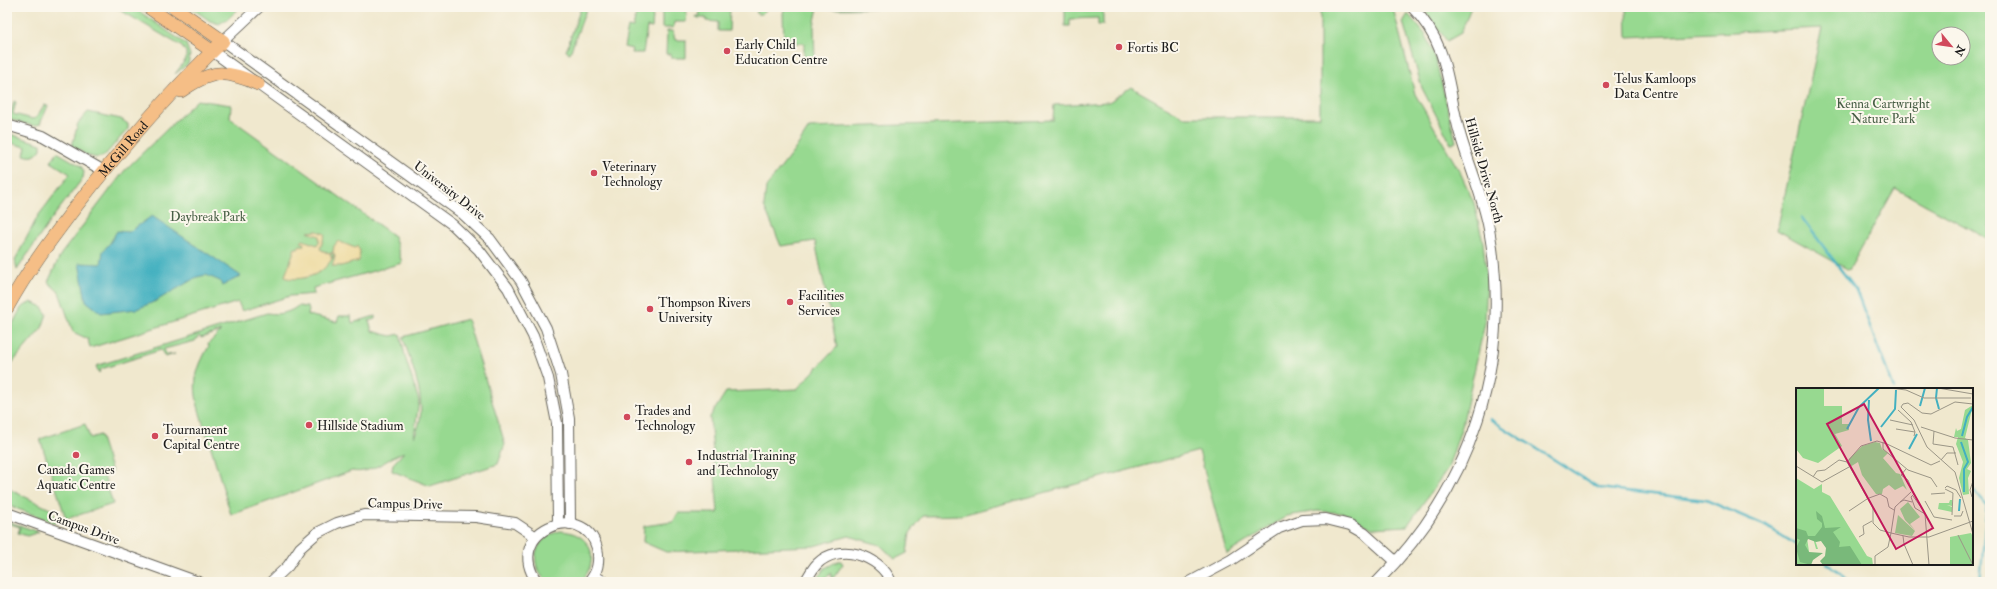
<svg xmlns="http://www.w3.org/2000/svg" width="1997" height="589" viewBox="0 0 1997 589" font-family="'IM FELL Double Pica',serif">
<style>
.green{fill:#97d990;stroke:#5a7a56;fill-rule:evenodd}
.sand{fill:#eeda9e;stroke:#857b5d}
.water{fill:#42b0c0;stroke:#2f666e}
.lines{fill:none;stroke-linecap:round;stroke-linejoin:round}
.stream{stroke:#42b0c0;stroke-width:2.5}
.minor-casing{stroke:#66635a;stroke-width:12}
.major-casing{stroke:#66635a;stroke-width:14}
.minor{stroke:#fff;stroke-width:10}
.major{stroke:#f5be86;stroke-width:13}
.poi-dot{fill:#d1495b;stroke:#fbf7ec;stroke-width:1.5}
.labels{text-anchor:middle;stroke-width:4;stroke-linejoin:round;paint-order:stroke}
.poi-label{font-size:13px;fill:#1c1c1c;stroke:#fbf7ec;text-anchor:start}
.park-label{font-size:13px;fill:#475e45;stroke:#fbf7ec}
.street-label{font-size:13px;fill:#1c1c1c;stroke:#fbf7ec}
.inset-river{fill:none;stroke:#42b0c0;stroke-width:2}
.inset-road{fill:none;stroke:#9b9687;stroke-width:1}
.view{fill:#c2185b;fill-opacity:0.15;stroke:#c2185b;stroke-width:2}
.inset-edge{fill:none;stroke:#1c1c1c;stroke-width:2}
</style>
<rect width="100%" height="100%" fill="#fbf7ec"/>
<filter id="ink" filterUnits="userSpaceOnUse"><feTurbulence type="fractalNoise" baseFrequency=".025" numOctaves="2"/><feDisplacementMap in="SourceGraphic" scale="8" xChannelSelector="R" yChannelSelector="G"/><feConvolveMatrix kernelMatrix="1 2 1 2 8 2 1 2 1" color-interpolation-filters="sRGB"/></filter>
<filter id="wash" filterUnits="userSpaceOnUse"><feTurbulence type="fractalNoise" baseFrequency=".012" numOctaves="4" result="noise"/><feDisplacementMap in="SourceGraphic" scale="16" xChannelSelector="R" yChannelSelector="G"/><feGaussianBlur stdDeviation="0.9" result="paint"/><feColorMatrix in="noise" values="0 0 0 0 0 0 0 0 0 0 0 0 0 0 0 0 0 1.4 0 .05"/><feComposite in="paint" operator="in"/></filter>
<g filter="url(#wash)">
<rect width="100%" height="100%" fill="#f0e8ce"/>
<!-- green -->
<g class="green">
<path d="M115,7h18l53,37 4,11 -2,9 -13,10 11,-15v-7l-5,-6z"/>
<path d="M190,7h50l-11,11 -10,6 -9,-3z"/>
<path d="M581,7h6l-17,46 -4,-2z"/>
<path d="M614,7h35l4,10 -1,11 -5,-1 -4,26h-12l1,-4 -8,-2 4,-20 5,1 3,-14 -4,-4z"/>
<path d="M664,7h105l-7,7h-5l-1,-7 -26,1 -1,23h-11v-9l-12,-1v-3h-9l-1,-2h4l-1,-7h-12l-1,13h-12l-1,6h-11v-18z"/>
<path d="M785,7h33l-4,19 1,38 -11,-1v-20h-20l-1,-30z"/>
<path d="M830,7h91v1l-91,1z"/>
<path d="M1065,7h38v18h-5v-7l-28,1v7h-5z"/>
<path d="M1320,7l73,1 22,86 45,78 14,31 9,39 4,36 -2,45 -23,103 -14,42 -41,58 -35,2 -29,-15 -26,-2 -30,5 -60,38 -28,-103 -237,64 -39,1 -13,17 -3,20 -12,6 -15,-14 -31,-9 -35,10 -148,6 -23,-10 1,-16 29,-4 5,-9h40l-8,-96 16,-25 71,-3 40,-42 -22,-106 -34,5 -17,-40 2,-19 28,-36 15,-23 244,-8 1,-15 55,-3 22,-15 53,30h136z"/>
<path d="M1422,7h49l-10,26 -14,8z"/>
<path d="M1626,7h364v233l-95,-52 -46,82 -72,-40 45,-202 -195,9zM1939,34h24v24h-24z"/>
<path d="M1408,14l17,20 10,23 21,85 -5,2 -29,-56 -19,-66z"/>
<path d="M8,25l4,1 -5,33v-31z"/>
<path d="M667,31h6l2,9h11v18h-15v-4h-5z"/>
<path d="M197,100l34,5 -1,13 164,118 8,27 -89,25 1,6 -24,2 -48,15 -4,-9 -148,46 -2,-9 -15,-7 -14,-40 -11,-10 13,-28 64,-84z"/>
<path d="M14,101l2,1 -3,12 20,5 3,-1 8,-13 4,1 -8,18 -6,2 -22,-6 -2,-4z"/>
<path d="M88,112l33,7 7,5v5l-24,27c-12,5 -22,-4 -32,-10l6,-23z"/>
<path d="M7,133l34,11v5c-5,7 -8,9 -17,6l2,-8 -19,-5z"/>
<path d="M57,152l24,14 3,6 -1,6 -33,43 -33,49 -2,-10 23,-44 32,-42 -19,-12z"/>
<path d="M31,302l10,4 6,8 -5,14 -35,41v-34l14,-27z"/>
<path d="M298,306l9,1 2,3 -1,5 29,7 2,-6h12l1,7 23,-7v3l-6,2 3,10 19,5 9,-2 6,26 13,41 -5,36c17,-31 -2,-69 -11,-100l64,-18 38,125 -7,20 -68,22 -38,-15 1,-7 11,-12c-17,6 -32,23 -52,19l-121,44 -24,-81h-2v-4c-11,-36 -16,-50 4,-84l-1,-2 13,-13 -20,7 -2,-2 -4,5 -31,8 2,6 9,-1 -10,3 -4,-7 -60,19 -2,4 -3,-7 171,-53c12,2 22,0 31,-7z"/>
<path d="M85,424l5,14 10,-3 12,37 -8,3 9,29 -47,15 -26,-80z"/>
<path d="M7,488l45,22 6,14 -51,-19z"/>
<path d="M7,521l32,11 -12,4 -9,-3 2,-6 -13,-4z"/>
<path d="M560,531c31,1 42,29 20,51h-33c-20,-19 -13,-44 13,-51z"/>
<path d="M838,561h3l2,3 -9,13 -2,1 -1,-5 -9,9h-8l11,-14z"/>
</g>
<!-- sand -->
<path class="sand" d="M317,231l8,3 -5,15 9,5 4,-2 1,-6 4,-5 17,7 2,-2 3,5 -1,10 -18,5h-9l3,-9 -1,-4 -4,2 2,4 2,-4c-9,19 -28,26 -48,23l-1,-2 10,-28h3l2,-3 3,1 1,-3 -3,-1 2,-2 14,5 2,-3v-6l-11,-4z"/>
<!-- water -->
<path class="water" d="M152,216l89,60 -19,10 -2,-5 -14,-6 -9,2 -41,24 -19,8 -36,4 -15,-12 -7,-38 22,1 2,-13 7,-8 7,-12 12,1z"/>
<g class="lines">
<!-- stream -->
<g class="stream">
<path d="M1802,218l54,72 38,99"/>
<path d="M1490,419l109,69 107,12 60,26 31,19"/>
<path d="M1972,489l15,17 -7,76"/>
<path d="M1827,564l12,8 9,10"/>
</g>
</g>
</g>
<g filter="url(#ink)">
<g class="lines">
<defs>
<g id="minor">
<path d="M259,7l-36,34 240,173 27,25 31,42 25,47 15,46 8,44 1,106"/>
<path d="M212,51l241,174 26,25 29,38 25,48 15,42 9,45 1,100"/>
<path d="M7,125l36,11 61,35"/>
<path d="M7,513l191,69"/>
<path d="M594,576l11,6"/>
<path d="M271,582l17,-16 12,-18 17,-15 20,-10 27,-8 112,2 39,6 21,14"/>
<path d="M537,582c-35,-50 46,-84 60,-34 3,13 1,24 -8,34"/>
<path d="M805,582c4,-6 7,-13 12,-18 22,-22 63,-9 74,18"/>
<path d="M1190,582l41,-22 48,-32 23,-8 24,-1 24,6 14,8 29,26"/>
<path d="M1377,582c95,-95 136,-220 112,-353 -6,-33 -20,-63 -29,-95 -14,-49 -9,-87 -48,-127"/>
</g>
<g id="major">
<path d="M148,7l64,44"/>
<path d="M181,91c30,-21 43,-22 77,-7"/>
<path id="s1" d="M7,308c20,-37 45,-70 70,-103 45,-58 93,-113 146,-164l-49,-34"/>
</g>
</defs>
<!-- minor casing -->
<use href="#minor" class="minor-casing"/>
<!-- major casing -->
<use href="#major" class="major-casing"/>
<!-- minor -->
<use href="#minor" class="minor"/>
<!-- major -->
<use href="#major" class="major"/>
</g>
</g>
<!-- markers -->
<g class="poi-dot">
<circle cx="1119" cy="47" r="4"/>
<circle cx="727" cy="51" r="4"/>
<circle cx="1606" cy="85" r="4"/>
<circle cx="594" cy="173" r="4"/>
<circle cx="790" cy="302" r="4"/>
<circle cx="650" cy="309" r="4"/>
<circle cx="627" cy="417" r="4"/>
<circle cx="309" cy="425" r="4"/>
<circle cx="155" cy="436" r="4"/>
<circle cx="76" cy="455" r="4"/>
<circle cx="689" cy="462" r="4"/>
</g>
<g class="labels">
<!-- poi labels -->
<g class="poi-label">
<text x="735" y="49">Early Child<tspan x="735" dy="15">Education Centre</tspan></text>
<text x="1127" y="52">Fortis BC</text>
<text x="1614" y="83">Telus Kamloops<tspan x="1614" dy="15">Data Centre</tspan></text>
<text x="602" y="171">Veterinary<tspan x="602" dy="15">Technology</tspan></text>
<text x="798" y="300">Facilities<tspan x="798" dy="15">Services</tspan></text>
<text x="658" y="307">Thompson Rivers<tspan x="658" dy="15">University</tspan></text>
<text x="635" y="415">Trades and<tspan x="635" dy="15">Technology</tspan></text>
<text x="317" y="430">Hillside Stadium</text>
<text x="163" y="434">Tournament<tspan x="163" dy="15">Capital Centre</tspan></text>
<text x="697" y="460">Industrial Training<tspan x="697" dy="15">and Technology</tspan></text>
<text x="76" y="474" text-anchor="middle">Canada Games<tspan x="76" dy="15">Aquatic Centre</tspan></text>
</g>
<!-- park labels -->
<g class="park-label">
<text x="1883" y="108">Kenna Cartwright<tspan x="1883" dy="15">Nature Park</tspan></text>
<text x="208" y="221">Daybreak Park</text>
</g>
<!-- street labels -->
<g class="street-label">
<text dy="5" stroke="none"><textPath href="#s1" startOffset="197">McGill Road</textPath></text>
<text transform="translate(1485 170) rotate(74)" y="5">Hillside Drive North</text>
<text transform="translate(450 190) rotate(38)" y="5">University Drive</text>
<text transform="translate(405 503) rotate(1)" y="5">Campus Drive</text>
<text transform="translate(84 527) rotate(20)" y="5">Campus Drive</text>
</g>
</g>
<!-- overview -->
<g transform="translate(1796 388)">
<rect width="177" height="177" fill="#f0e8ce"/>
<path d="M0,0h28v18h18v18h7v6l-14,4 7,12 -24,17 -15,-5 -7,-9zM177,17l-8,33 3,2 3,23 -4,6 4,2 -3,7 1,16 -6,1 -4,-17 4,-16 -7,-18 2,-7h-4l2,-9 1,3 4,-2 4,-19zM79,54l5,1 2,6 6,4 -5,5 13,15 4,1 7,16 -4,-4 -8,4 -6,-5 -6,4 -1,5h-6l-14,-19 -4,-13 -8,5 -1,-8 13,-13zM0,90l18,11 8,-5v8l8,4 37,60 5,2 1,7h-39l-11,-27 -8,2 3,9h-2l-3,-11h-6l4,27h-15zM154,112h2v6l-5,-1 5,2v5l-14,-3 1,-6h10zM112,114l12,15 -10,7 5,6 -10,-10 -5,-11zM102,127l17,16 -3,5 -17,-3zM175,145l2,4v28h-23v-28z" fill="#97d990"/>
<path d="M20,123l6,5 3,12 16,-1 -8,5 7,10 -1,5 11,-1 12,19h-39l-3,-4 5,-5 1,-8 -5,-7 -5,1 -8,-3 -3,6 4,7 14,1 -10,7 -2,5 -11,-3 -4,-14 4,-8 -4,-2v-10l10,3 2,5h7l7,-9v-4l-5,-4z" fill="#79b97a"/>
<path class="inset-river" d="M141,0l-1,10 3,11M73,12l-1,20 3,21M124,18l5,-18M85,39l14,-18 1,-19M51,41l12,-22 20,-19M166,48l5,-19 6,-10M165,54l7,20 -4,7v23M113,61l8,-15M163,123l1,-12"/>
<path class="inset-road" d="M94,0l16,2 18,8h47M142,0l35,6M177,16l-18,-2 -24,12 -9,-1 -14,-10 -5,1 -2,3 13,13 13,27 28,25 18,62M102,22l13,12 4,10 -1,4M94,32l23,5M125,39l34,11 18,2M100,41l19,3M138,43l-1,13 20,3 5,18M87,54v7l25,21 23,8 6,9M145,72l6,-7h9M51,74l26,46v15l7,7 11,3 4,-26 16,-15M51,74l14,-16 16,-5 10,3 44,21 9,-4M0,78l26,16 27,-15M110,81l-5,6 7,5 6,14 -3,3M17,89l4,-6 8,-1 14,-10 8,2M149,100l2,-2 9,4 5,8M149,101l8,4 -1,22M135,106l14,-1M117,108l10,14M115,109l4,11 10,6 4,51M176,109l-2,-7 3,-9M73,110l11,-4 7,4 2,9 5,3M129,113l9,16 18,3M104,114l4,-2 8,2M53,123l18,-12M158,128h7l2,-5M162,147l15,30M107,148l1,8 9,21M63,149l5,-3 -1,-8 9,-5M79,177v-9l13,-9 3,-14 18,4h20l44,-16"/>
<path class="view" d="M68,16l69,124 -37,21 -69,-125z"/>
<rect width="177" height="177" class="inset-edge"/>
</g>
<!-- margin -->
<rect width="1997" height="589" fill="none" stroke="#fbf7ec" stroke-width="24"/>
<!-- north arrow -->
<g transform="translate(1951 46) rotate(119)"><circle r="19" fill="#fbf7ec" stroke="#a29f99"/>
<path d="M0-3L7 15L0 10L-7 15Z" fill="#d1495b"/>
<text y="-6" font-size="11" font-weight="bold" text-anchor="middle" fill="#1c1c1c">N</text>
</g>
</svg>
